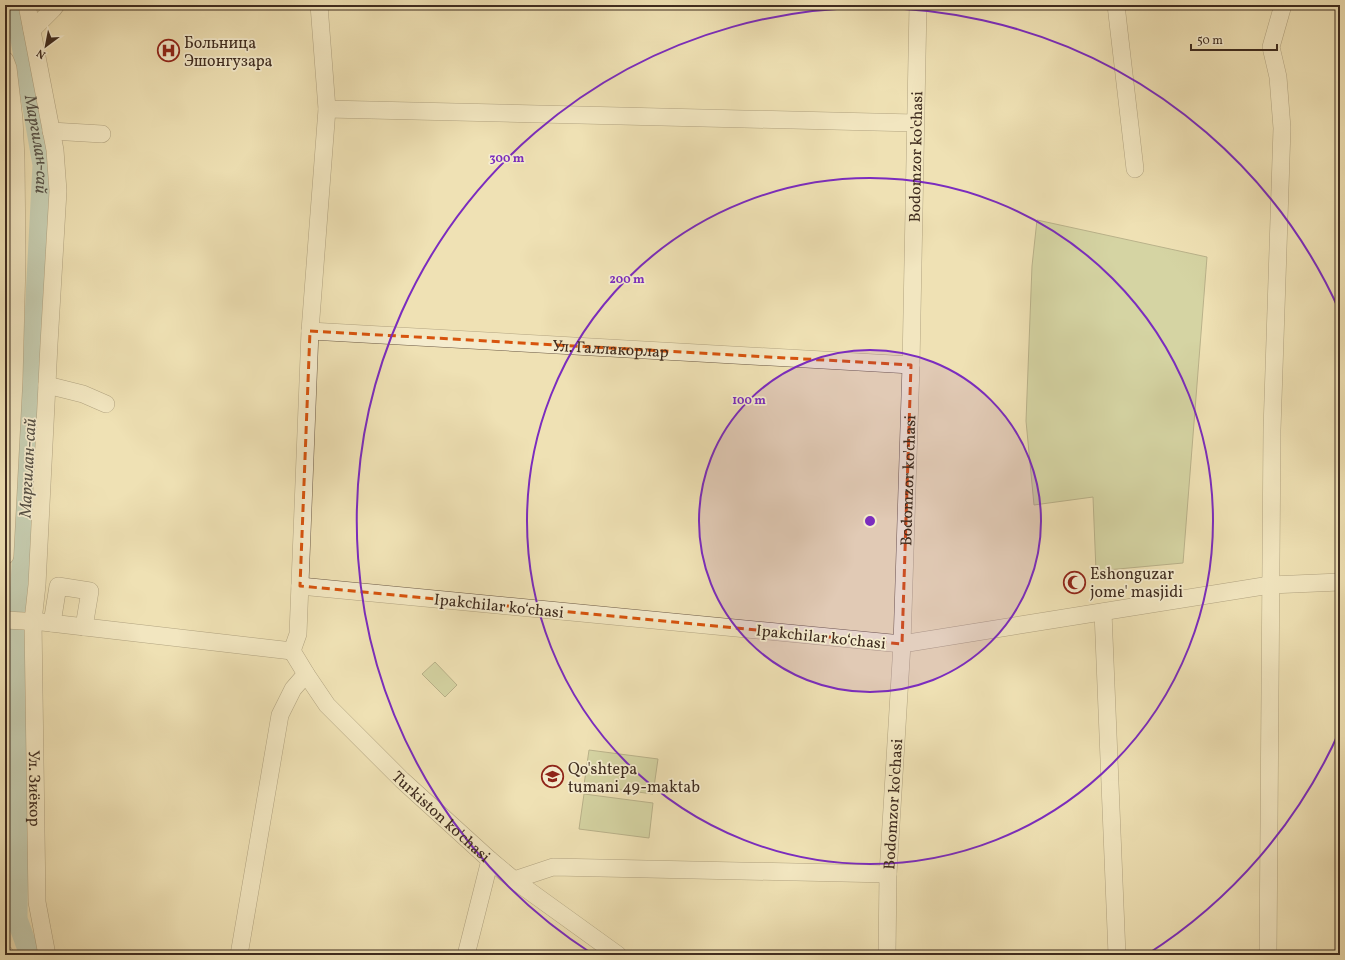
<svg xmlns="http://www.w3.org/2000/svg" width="1345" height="960" viewBox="0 0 1345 960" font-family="Vollkorn,serif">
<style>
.green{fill:#b6c38f;stroke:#7a7857}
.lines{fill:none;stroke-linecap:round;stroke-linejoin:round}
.river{stroke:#9cbcb6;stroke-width:21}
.minor-casing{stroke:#6b5944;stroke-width:18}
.minor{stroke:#f5ecce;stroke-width:17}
.marked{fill:none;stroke:#d7540e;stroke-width:3;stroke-dasharray:8 5;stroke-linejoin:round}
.ring{fill:none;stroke:#7b2cbf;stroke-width:2}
.labels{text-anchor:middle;stroke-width:3.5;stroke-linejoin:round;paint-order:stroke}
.poi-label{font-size:16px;fill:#3f2c1f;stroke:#f5ecce;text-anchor:start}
.street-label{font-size:16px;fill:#3f2c1f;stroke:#f5ecce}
.water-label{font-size:17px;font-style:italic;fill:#565045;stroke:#f5ecce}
.centre{fill:#7b2cbf;stroke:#f5ecce;stroke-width:2}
.ring-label{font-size:12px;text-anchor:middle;font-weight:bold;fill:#7b2cbf;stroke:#f5ecce;stroke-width:3.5;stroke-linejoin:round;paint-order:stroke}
</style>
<rect width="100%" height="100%" fill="#efe1b4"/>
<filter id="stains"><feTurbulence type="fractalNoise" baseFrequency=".005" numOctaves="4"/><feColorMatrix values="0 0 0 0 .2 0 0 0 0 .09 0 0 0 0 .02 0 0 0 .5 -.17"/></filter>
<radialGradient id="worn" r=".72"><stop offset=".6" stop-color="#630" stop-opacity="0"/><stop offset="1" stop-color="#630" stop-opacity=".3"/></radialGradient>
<!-- green -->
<g class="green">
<path d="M1037,220l170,37 -24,306 -87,8 -3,-74 -59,8 -8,-84 6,-155z"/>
<path d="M435,662l22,23 -12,12 -23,-23z"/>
<path d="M589,750l69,9 -5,35 -69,-9z"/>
<path d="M584,794l69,9 -4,35 -70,-9z"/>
</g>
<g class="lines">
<!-- river -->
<path class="river" id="s1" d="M13,5l3,6 27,154 -23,439 -3,315 13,36"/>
<defs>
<g id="minor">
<path id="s2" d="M27,5l28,145 3,41 -9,153 -12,241 -4,36 4,281 10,53"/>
<path d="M1116,5l19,164"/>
<path d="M32,30l21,-21 3,-4"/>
<path d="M5,60l3,8 6,51 2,40 1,102 -3,120 -9,175"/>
<path d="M327,109l588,14"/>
<path d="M51,131l51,3"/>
<path id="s3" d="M310,331l601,34"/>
<path d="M47,385l36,9 23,10"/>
<path d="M300,586l602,58 368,-59 70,-3"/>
<path d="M1103,612l14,343"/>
<path d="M5,620l37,2 250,29"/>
<path d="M52,623l6,-37 32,5 -6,36"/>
<path d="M292,651l6,-17 12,-303 17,-222 -8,-104"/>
<path id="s4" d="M292,651l14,23 21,31 75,75 88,80 24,20 104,75"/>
<path d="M514,880l39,-13 335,7"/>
<path d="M5,954v1"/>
<path d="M239,955l41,-240 13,-26 13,-15"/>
<path d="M466,955l24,-95"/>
<path id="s5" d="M887,955l1,-81 14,-230 9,-279 7,-360"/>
<path d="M1268,955l4,-525 10,-302 -4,-51 -7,-30 12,-42"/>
</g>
</defs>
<!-- minor casing -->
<use href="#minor" class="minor-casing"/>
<!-- minor -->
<use href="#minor" class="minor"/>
</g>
<!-- marked area -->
<path d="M0 0H1345V960H0ZM310,331l601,34 -9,279 -602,-58z" fill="#efe1b4" fill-opacity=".55" fill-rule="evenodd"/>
<path class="marked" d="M310,331l601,34 -9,279 -602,-58z"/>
<!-- distance rings -->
<circle cx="870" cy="521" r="171" fill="#7b2cbf" fill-opacity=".12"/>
<g class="ring">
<circle cx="870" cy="521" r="171"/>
<circle cx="870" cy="521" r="343"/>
<path d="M1340 730A514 514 0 0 1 1146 955M594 955A514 514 0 1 1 1340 312"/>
</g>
<!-- icons -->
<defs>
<symbol id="hospital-ring" viewBox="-11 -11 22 22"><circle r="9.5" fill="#f5ecce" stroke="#8f2418" stroke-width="1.5"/><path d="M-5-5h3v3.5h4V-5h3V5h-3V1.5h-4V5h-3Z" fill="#8f2418"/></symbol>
<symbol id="mosque-ring" viewBox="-11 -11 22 22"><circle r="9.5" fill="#f5ecce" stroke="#8f2418" stroke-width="1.5"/><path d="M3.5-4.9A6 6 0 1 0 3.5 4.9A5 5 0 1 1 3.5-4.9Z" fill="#8f2418"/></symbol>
<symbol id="school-ring" viewBox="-11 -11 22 22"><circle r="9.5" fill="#f5ecce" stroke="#8f2418" stroke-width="1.5"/><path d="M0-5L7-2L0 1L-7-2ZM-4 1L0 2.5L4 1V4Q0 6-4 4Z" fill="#8f2418"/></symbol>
</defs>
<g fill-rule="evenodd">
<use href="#hospital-ring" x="156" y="38" width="25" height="25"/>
<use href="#mosque-ring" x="1062" y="570" width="25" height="25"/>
<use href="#school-ring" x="540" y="764" width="25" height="25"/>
</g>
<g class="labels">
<!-- poi labels -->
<g class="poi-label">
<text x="184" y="48">Больница<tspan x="184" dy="18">Эшонгузара</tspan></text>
<text x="1090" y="579">Eshonguzar<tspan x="1090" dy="18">jome' masjidi</tspan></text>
<text x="568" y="774">Qo'shtepa<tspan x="568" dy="18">tumani 49-maktab</tspan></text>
</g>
<!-- street labels -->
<g class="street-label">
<text dy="6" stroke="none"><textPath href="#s5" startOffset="799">Bodomzor ko'chasi</textPath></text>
<text dy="6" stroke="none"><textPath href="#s3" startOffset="301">Ул. Галлакорлар</textPath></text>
<text dy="6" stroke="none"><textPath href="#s5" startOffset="475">Bodomzor ko'chasi</textPath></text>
<text transform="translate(499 605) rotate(6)" y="6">Ipakchilar koʻchasi</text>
<text transform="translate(821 636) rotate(6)" y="6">Ipakchilar koʻchasi</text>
<text dy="6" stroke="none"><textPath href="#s2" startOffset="787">Ул. Зиёкор</textPath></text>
<text dy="6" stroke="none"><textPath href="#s5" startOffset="151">Bodomzor ko'chasi</textPath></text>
<text dy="6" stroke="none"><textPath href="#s4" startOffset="224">Turkiston ko'chasi</textPath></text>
</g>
<!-- water labels -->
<g class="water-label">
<text dy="6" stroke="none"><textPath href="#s1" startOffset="142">Маргилан-сай</textPath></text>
<text transform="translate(27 468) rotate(-87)" y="6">Маргилан-сай</text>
</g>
</g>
<circle cx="870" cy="521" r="6" class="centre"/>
<g class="ring-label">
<text x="507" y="162">300 m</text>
<text x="627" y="283">200 m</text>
<text x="749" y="404">100 m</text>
</g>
<!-- margin -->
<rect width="1345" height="960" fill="none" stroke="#efe1b4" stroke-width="20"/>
<rect x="6" y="6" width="1333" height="948" fill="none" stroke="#3f2c1f" stroke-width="2"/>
<rect x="10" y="10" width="1325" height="940" fill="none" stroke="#3f2c1f"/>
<!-- north arrow -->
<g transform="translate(46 46) rotate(212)" stroke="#f5ecce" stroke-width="3" paint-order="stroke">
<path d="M0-3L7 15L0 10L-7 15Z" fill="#3f2c1f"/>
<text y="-6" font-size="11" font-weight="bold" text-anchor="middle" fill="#3f2c1f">N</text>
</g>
<!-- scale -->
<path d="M1191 44v6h86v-6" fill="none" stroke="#3f2c1f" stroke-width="2"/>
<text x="1197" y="44" font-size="12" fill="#3f2c1f" stroke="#f5ecce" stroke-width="3" paint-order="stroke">50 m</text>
<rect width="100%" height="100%" filter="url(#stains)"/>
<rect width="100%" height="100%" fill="url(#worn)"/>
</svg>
